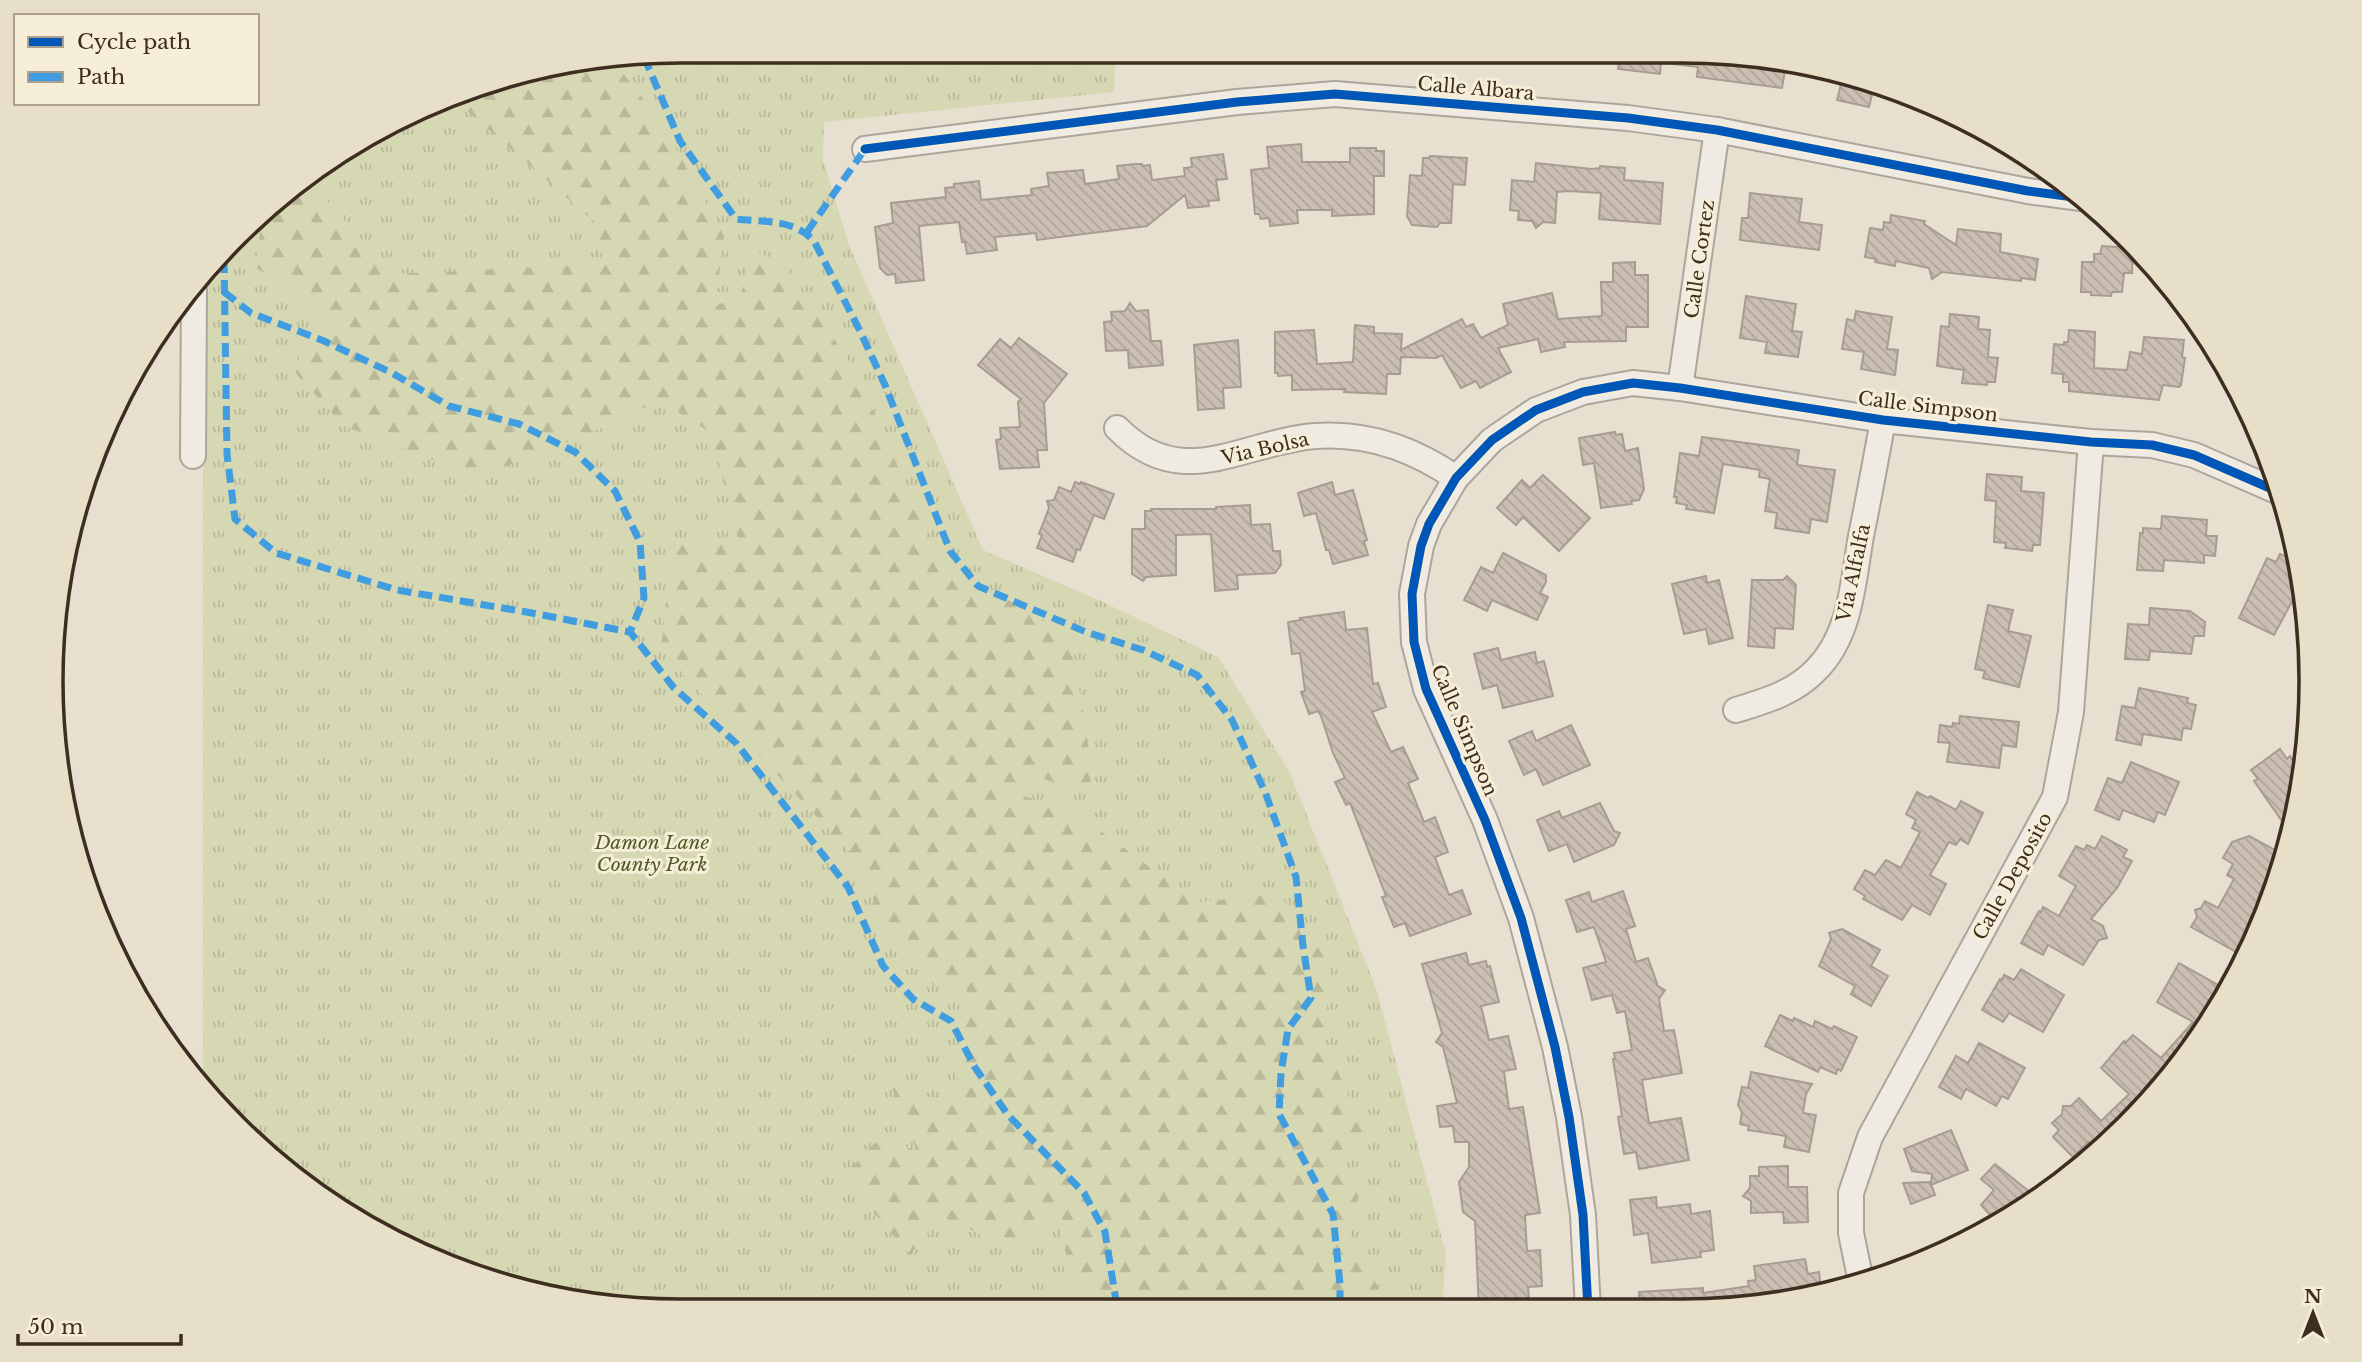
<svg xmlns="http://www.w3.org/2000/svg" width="2362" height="1362" viewBox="0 0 2362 1362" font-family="'Libre Baskerville',serif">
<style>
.grass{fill:url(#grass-tufts)}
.forest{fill:url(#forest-firs)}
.building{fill:url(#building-back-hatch);stroke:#a89c90;stroke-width:2}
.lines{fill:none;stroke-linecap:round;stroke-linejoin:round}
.minor-casing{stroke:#ada599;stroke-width:28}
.minor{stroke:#efebe3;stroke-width:24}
.quiet{stroke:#3f9de0;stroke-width:7;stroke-dasharray:14 7;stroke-linecap:butt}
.cycleway-casing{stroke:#f7eed8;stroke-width:13}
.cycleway{stroke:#0057b8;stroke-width:9}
.labels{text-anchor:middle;stroke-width:6;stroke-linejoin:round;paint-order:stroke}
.street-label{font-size:19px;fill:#3d2e20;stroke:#f7eed8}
.park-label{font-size:19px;font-style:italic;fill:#4d5a26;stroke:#f7eed8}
.rim{fill:none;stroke:#3d2e20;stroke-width:3.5}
</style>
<defs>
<pattern id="grass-tufts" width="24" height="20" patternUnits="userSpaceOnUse" patternTransform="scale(1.75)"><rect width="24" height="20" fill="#d6d7b3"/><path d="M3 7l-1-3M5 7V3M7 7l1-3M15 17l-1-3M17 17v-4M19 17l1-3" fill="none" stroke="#b9b99a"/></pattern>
<pattern id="forest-firs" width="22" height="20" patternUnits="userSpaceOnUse" patternTransform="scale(1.75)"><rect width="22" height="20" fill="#d6d7b3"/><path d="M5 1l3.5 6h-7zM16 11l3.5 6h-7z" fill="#b9b99a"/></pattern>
<pattern id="building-back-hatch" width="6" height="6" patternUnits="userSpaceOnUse" patternTransform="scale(1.75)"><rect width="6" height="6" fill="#cbbfb2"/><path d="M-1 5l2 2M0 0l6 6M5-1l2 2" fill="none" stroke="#afa499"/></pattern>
</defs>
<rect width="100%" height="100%" fill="#e7e0d1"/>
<!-- grass -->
<path class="grass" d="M681,51h435l-2,41 -290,30 -1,38 26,85 134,305 120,52 115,55 71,114 88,220 69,263 -4,56h-803l-161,-32 -147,-73 -128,-119v-805l95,-100 181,-97z"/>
<!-- forest -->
<path class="forest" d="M614,62l48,61 62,113 -9,70 26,-10 9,-46 32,12 73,108 84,190 132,77 19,120 1,38 -59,-20 -25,15 72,25 118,87 82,-8 51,67 -5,82 45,101 -19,14 -40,-8 52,37 -20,36 35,64 -1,23h-197l4,-19 -15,19h-89l-24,-95 -37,37 -78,-36 -31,39 -67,-79 38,-39 36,14 -27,-68 44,16 23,-20 11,-99 -32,7 -44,-43 -36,-85 -195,-209 11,-107 68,3 -29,-113 -52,-33 -49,25 -131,52 -135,-51 -53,-58 43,-50 -79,-51 7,-48 18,-19 37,-10 76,84 210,-10 -5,-39 -141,-123v-6l22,-12z"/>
<!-- building -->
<g class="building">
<path d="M1620,52h42l-2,22 -42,-5z"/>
<path d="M1666,52h57l63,13 -4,23 -85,-11 1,-10 -33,-4z"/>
<path d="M1843,76l32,6 -6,25 -32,-7z"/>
<path d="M1301,144l1,18h48v-14h26v3h8v25h-10v38l-42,2v-6h-35l1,13 -28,3 -1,-8 -8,1 -2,-5h-4l-4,-44 18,-2 -2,-21z"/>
<path d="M1223,154l4,25 -11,1 3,20 -11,1 1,5 -21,2 -3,-13 -38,31 -110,14 -1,-7 -41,4 2,13 -30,4 -2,-12h-3l-3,-20 -40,4 5,54 -28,3 -1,-9 -8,1 -7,-7 -5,-41 18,-4 -2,-20 55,-6 -1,-9 9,-1v-3l25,-3 2,19 51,-5 -1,-6 18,-3 -2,-13 36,-3 2,14 34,-5 -2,-13 18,-2h7l1,2 7,-1 2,15 33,-4 -1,-8 8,-1 -1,-9z"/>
<path d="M1430,156l37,2 -2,27 -12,-1 -2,39h-11l-3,4 -25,-2 -5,-9 3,-41 12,1 1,-18h6z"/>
<path d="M1536,163l56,6 8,-1v-2l25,2 -1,12 39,3 -3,41 -61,-5 2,-26 -33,-2 -11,1 -2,31 -12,-1 -7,6 -4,-7 -14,-1 1,-9 -9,-1 2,-30 22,2z"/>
<path d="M1750,193l52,6 -3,23 23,3 -3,25 -79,-10 2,-22h6z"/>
<path d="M1891,215l34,6 -1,3 32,21 2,-16 43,5 -1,18 38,7 -3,21 -14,-2v3l-79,-9 -10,7 -3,-11 -33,-7 -1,5 -20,-4 1,-3 -11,-2 5,-29 13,2 1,-8 6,1z"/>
<path d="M2102,246l31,2 -1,25h-8l-2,19h-10l-1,4 -20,-1v-3h-10l1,-30h12v-8h6z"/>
<path d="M1635,262v13h13v52h-22v14l-62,1 1,5 -24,5 -3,-13 -40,9 13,24 -31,16 -4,-7 -15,7 -19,-33 -6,3 -35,-1 -1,17h-13l-1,20 -42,-2 1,-3 -53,1v-15l-14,1v-3h-3v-41l39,-2 3,34 36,-2 2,-37 19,2v6l28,1 -1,16 61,-31 4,8 7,-3 8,14 27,-13 -5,-21 49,-11 6,26 44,-3 -1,-34h12v-19z"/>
<path d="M1746,296l50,8 -4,27 10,1 -4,25 -33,-4 2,-11 -27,-4z"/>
<path d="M1130,303l6,8 12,-1 3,31h10l2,24 -34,3 -1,-18 -22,1 -2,-29 8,-1 -1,-9 14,-1z"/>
<path d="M1856,311l36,6 -5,32 11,1 -3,25 -34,-6 3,-17 -22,-3 5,-30 7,2z"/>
<path d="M1950,314l29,3 -1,12 12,1 -2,27 10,1 -3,24h-8v3l-25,-2 2,-13 -27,-4 4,-40 8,1z"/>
<path d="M2069,330l26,2 -1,36 33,2 3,-18 12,2 2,-17 40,3 -2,17 3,1 -4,27 -2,2 -16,-2 -4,15 -90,-9v-9h-6v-8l-11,-1 2,-29 10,1v-3h4z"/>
<path d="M1019,338l48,36 -23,29 3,47h-10l2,17 -39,2 -4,-29 5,-1 -1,-11 20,-1 -2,-25 3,-3 -43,-34 22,-26 11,9z"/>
<path d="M1238,340l3,47 -18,1 1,20 -26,2 -4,-65z"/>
<path d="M1615,432l1,3 6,-1 3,17 13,-3 6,41 -5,11 -8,1 1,3 -31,4 -7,-45 -11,2 -4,-27z"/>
<path d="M1702,437l97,13 -2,15 38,5 -8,52 -16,-3 -2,14 -34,-5 2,-15 -12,-2 5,-32 -11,-2 1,-7 -37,-6 -9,49 -28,-4 1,-4 -11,-2 1,-6h-3l6,-44 19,3z"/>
<path d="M1987,474l35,3 -1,14 23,2 -4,52h-7l-1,6 -27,-3 1,-5 -12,-1 2,-41 -11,-1z"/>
<path d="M1543,475l47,43 -31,33 -36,-34 -7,8 -19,-17 25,-28 8,8z"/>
<path d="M1075,482l5,2 1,-2 33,12 -10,25 -10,-4 -14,35 -3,-1 -4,13 -36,-14 5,-13 -3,-1 10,-26 -2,-7 7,-1 5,-13 12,5z"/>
<path d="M1332,482l3,13 18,-5 14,50 -3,1 4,14 -35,9 -4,-14h-3l-10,-37 -12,3 -6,-23z"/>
<path d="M1250,505l1,20 19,-1 3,27h7l1,14 -6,8 -38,2 1,14 -23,2 -4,-57 -35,1v40l-30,2 -3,4 -11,-7v-45h13v-18h6v-2h65v-2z"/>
<path d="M2162,516l45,4 -1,16h11l-2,20 -11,-1v8l-40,-3 -1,11 -26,-1 3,-37h3v-5l18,1z"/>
<path d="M2294,542l5,16 3,25 -28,52 -35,-17 28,-60 9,4 4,-8 7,3z"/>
<path d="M1503,553l43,22v7l-6,11 8,4 -11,23 -45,-20 -5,11 -23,-11 17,-33 12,6z"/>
<path d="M1706,576l1,7 12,-3 14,58 -24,6 -3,-15 -22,5 -12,-50z"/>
<path d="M1787,576l9,9 -3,44 -18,-1 -1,20 -26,-2 4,-66h31z"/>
<path d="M1988,605l25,5 -5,21 23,5 -12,51 -36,-9 2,-7 -10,-2z"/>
<path d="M2150,608l40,3 15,11 -1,14h-10l-3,18 -41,-3 -1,9 -24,-1 3,-35 21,1z"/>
<path d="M1344,612l2,18 21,-2 6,56 5,-1 8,24 -14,5 19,40 12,-5 15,32 -10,4 16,39 11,-5 13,35 -13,5 14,38 13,-5 9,24 -61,22 -5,-13 -11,4 -12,-30 4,-1 -36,-93 -4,2 -11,-23 10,-4 -12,-25 -12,-37 -3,-5 -9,3 -8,-22 4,-1 -5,-38 -8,1 -4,-32 13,-2 -1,-2z"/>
<path d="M1498,648l3,12 34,-8 2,11 7,-2 9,35 -50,12 -6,-23 -14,4 -9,-35z"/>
<path d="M2139,688l49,10 -1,5 9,2 -5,24 -8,-1 -2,12 -38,-6 -2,11 -25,-5 6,-34 13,2z"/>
<path d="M1960,716l59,6 -3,25 -14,-2 -3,23 -52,-6 3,-19 -12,-1 2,-17 12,2 1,-4 6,1z"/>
<path d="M1571,725l19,40 -47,20 -7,-16 -12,6 -15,-34 23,-10 4,10z"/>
<path d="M2280,749l7,10 3,-3 12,17 -3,31 -3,12 -12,8 -30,-43 4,-2 -7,-9z"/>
<path d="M2131,762l48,20 -14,33 -7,-3 -4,10 -31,-12 -4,10 -24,-10 13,-32 14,5z"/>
<path d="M1917,792l11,6 2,-2 26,14 5,-9 22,12 -15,31 -8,-5 -4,6 -7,-3 -19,33 16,9 -16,31 -18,-10 -10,15 -39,-21 2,-3 -11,-7 11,-19 10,5 11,-15 15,8 19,-36 -8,-4 4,-8 -10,-6z"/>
<path d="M1600,803l14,28 6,2 -6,12 -40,17 -7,-18 -18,7 -12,-31 22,-9 3,7z"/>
<path d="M2102,836l25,14 -4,7 9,4 -15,27 -26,31 12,7 4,12 -8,2 -16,25 -35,-20 -5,10 -22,-12 18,-32 2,1 2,-5 16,9 17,-30 -17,-10 17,-30 8,4 3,-5 8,4z"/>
<path d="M2249,836l35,19 -13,42 -2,-1 -21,37 8,4 -11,20 -54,-30 6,-10 -2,-7 6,-2 4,-7 13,7 16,-29 -7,-4 6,-11 -10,-6 9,-16z"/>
<path d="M1623,891l12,35 -9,3 10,33 12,-4 10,28 7,4 -6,9 5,32 10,-1 8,43 -40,7 7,43 32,-5 8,42 -50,9 -3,-17 -12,2 -6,-37 4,-1 -9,-57h2l-1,-6 18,-3 -7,-39 -8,2 -5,-18 -20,5 -9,-32 23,-6 -12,-35 -17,5 -11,-32 23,-8 3,10z"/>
<path d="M1842,929l38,21 -9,16 17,10 -17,30 -20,-12 4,-8 -36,-20 12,-27 -2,-6z"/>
<path d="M1466,953l3,12 17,-4 1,6 3,-1 9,36 -18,4 8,34 19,-4 8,33 -12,2 5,38 14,-2 17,106 -15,2 2,36 13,-1 2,36 -14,1 2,23h-51l-4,-89 -12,-9 -4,-30 10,-15v-25h-14l-2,-16 -13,1 -3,-21 20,-3 -14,-56 -7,-5 6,-9 -20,-69z"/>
<path d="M2179,963l39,22 -9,17 9,4 -13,25 -46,57 -4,-3 -35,40 4,4 -28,21 -8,-8 -15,15 -20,-20 6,-7 -7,-7 10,-9 1,-8h8l8,-8 22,23 28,-27 -28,-26 23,-27 1,2 8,-8 28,23 32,-36 -36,-20z"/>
<path d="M2021,969l43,26 -21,37 -34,-19 -6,9 -21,-12 18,-31 2,1 2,-5 10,5z"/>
<path d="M1780,1015l13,6 1,-3 19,9 2,-6 17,8 2,-3 23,11 -16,34 -3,-2 -2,5 -16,-7 -2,5 -53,-26z"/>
<path d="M1979,1043l46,25 -17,31 -6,-3 -6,10 -30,-17 -5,10 -22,-12 17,-31 12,7z"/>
<path d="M1751,1072l61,12 -6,10 -3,19 13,2 -7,37 -25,-5 2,-11 -38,-6 1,-4 -9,-2 2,-12 -4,-7 4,-18 6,1z"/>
<path d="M1951,1130l17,40 -37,15 1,-11 -20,-3 -8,-22z"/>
<path d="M1995,1164l41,33 -37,28 -18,-20 13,-15 -13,-11z"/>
<path d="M1788,1166v21h19l1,35 -24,1 -1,-11 -32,1v-12l-8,-5 7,-8v-12h9v-9z"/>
<path d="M1930,1182l5,13 -24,9 -8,-21z"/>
<path d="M1656,1197l1,11 33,-4 1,10 19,-3 4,39 -14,2 1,5 -49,6 -4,-30 -14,2 -4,-35z"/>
<path d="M1805,1259l3,15 11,-2 2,18 -98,20h-83l-1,-18 64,-4v5l46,-7 -1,-5 8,-1 -2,-14z"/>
</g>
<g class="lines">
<defs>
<g id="minor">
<path d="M865,149l372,-47 98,-8 293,24 89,12 311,61 53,7"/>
<path d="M1680,388l37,-258"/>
<path d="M1117,428c65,66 124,14 198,8 52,-4 99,13 141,42"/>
<path d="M193,456l1,-165"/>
<path d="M1736,710c29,-9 58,-17 80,-40 35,-35 37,-88 45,-134 8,-39 15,-77 22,-116"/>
<path d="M1861,1282l-10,-49v-40l19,-56 185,-340 16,-85 20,-270"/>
<path d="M1588,1310l-5,-95 -14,-98 -14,-70 -34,-129 -36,-98 -59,-131 -12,-47 -2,-48 9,-48 8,-22 27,-46 36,-38 44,-30 47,-18 50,-9 47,5 203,32 208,22 61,3 42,10 85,37"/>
</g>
</defs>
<!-- minor casing -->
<use href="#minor" class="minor-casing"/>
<!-- minor -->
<use href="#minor" class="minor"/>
<!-- quiet -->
<g class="quiet">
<path d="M644,57l36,84 56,78c27,3 62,0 79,24l45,88 25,54 65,166 28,35 108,46 57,18 54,25 35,45 33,72 31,85 7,69 8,52 -23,31 -7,44 -2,41 54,100 7,70v26"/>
<path d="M807,232l58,-83"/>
<path d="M224,259l3,195 8,65 41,34 121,37 135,23 98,19 44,56 62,55 112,144 35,79 30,33 38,22 23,45 34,49 76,78 21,39 11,69 -1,9"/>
<path d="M224,292l27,21 73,28 68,32 57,33 70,18 56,28 40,39 25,51 4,56 -14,34"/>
</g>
<defs>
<g id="cycleway">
<path d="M865,149l372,-47 98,-8 293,24 89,12 311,61 53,7"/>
<path d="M1588,1310l-5,-95 -14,-98 -14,-70 -34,-129 -36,-98 -59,-131 -12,-47 -2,-48 9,-48 8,-22 27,-46 36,-38 44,-30 47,-18 50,-9 47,5 203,32 208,22 61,3 42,10 85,37"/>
</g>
</defs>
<!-- cycleway casing -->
<use href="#cycleway" class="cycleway-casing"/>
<!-- cycleway -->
<use href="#cycleway" class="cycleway"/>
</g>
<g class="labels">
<!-- street labels -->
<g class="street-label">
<text transform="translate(1476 88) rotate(5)" y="7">Calle Albara</text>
<text transform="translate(1699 259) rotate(-82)" y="7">Calle Cortez</text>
<text transform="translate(1928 406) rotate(7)" y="7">Calle Simpson</text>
<text transform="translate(1265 448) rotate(-13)" y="7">Via Bolsa</text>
<text transform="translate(1853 573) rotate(-78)" y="7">Via Alfalfa</text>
<text transform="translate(1465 730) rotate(67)" y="7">Calle Simpson</text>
<text transform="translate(2012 876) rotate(-61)" y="7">Calle Deposito</text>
</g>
<!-- park labels -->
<g class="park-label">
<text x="652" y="849">Damon Lane<tspan x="652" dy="22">County Park</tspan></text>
</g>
</g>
<!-- crop -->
<path d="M0 0H2362V1362H0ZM681 63H1681A618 618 0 0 1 2299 681V681A618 618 0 0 1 1681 1299H681A618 618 0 0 1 63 681V681A618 618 0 0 1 681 63Z" fill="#e8dfc9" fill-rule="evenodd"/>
<path class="rim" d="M681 63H1681A618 618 0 0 1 2299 681V681A618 618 0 0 1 1681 1299H681A618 618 0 0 1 63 681V681A618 618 0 0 1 681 63Z"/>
<!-- legend -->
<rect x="14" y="14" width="245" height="91" fill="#f7eed8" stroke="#ada18e" stroke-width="2"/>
<rect x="28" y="37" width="35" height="10" fill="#0057b8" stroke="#ada18e" stroke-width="2"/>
<text x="77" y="49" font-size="21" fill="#3d2e20">Cycle path</text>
<rect x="28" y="72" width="35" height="10" fill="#3f9de0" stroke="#ada18e" stroke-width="2"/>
<text x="77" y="84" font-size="21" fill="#3d2e20">Path</text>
<!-- north arrow -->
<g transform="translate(2313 1313)" stroke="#f7eed8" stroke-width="5" paint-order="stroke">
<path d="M0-5L12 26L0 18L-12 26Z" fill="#3d2e20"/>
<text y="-10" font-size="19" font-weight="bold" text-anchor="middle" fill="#3d2e20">N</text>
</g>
<!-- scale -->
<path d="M18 1334v10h163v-10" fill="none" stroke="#3d2e20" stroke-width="3.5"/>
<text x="28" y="1334" font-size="21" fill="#3d2e20" stroke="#f7eed8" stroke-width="5" paint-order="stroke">50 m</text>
</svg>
